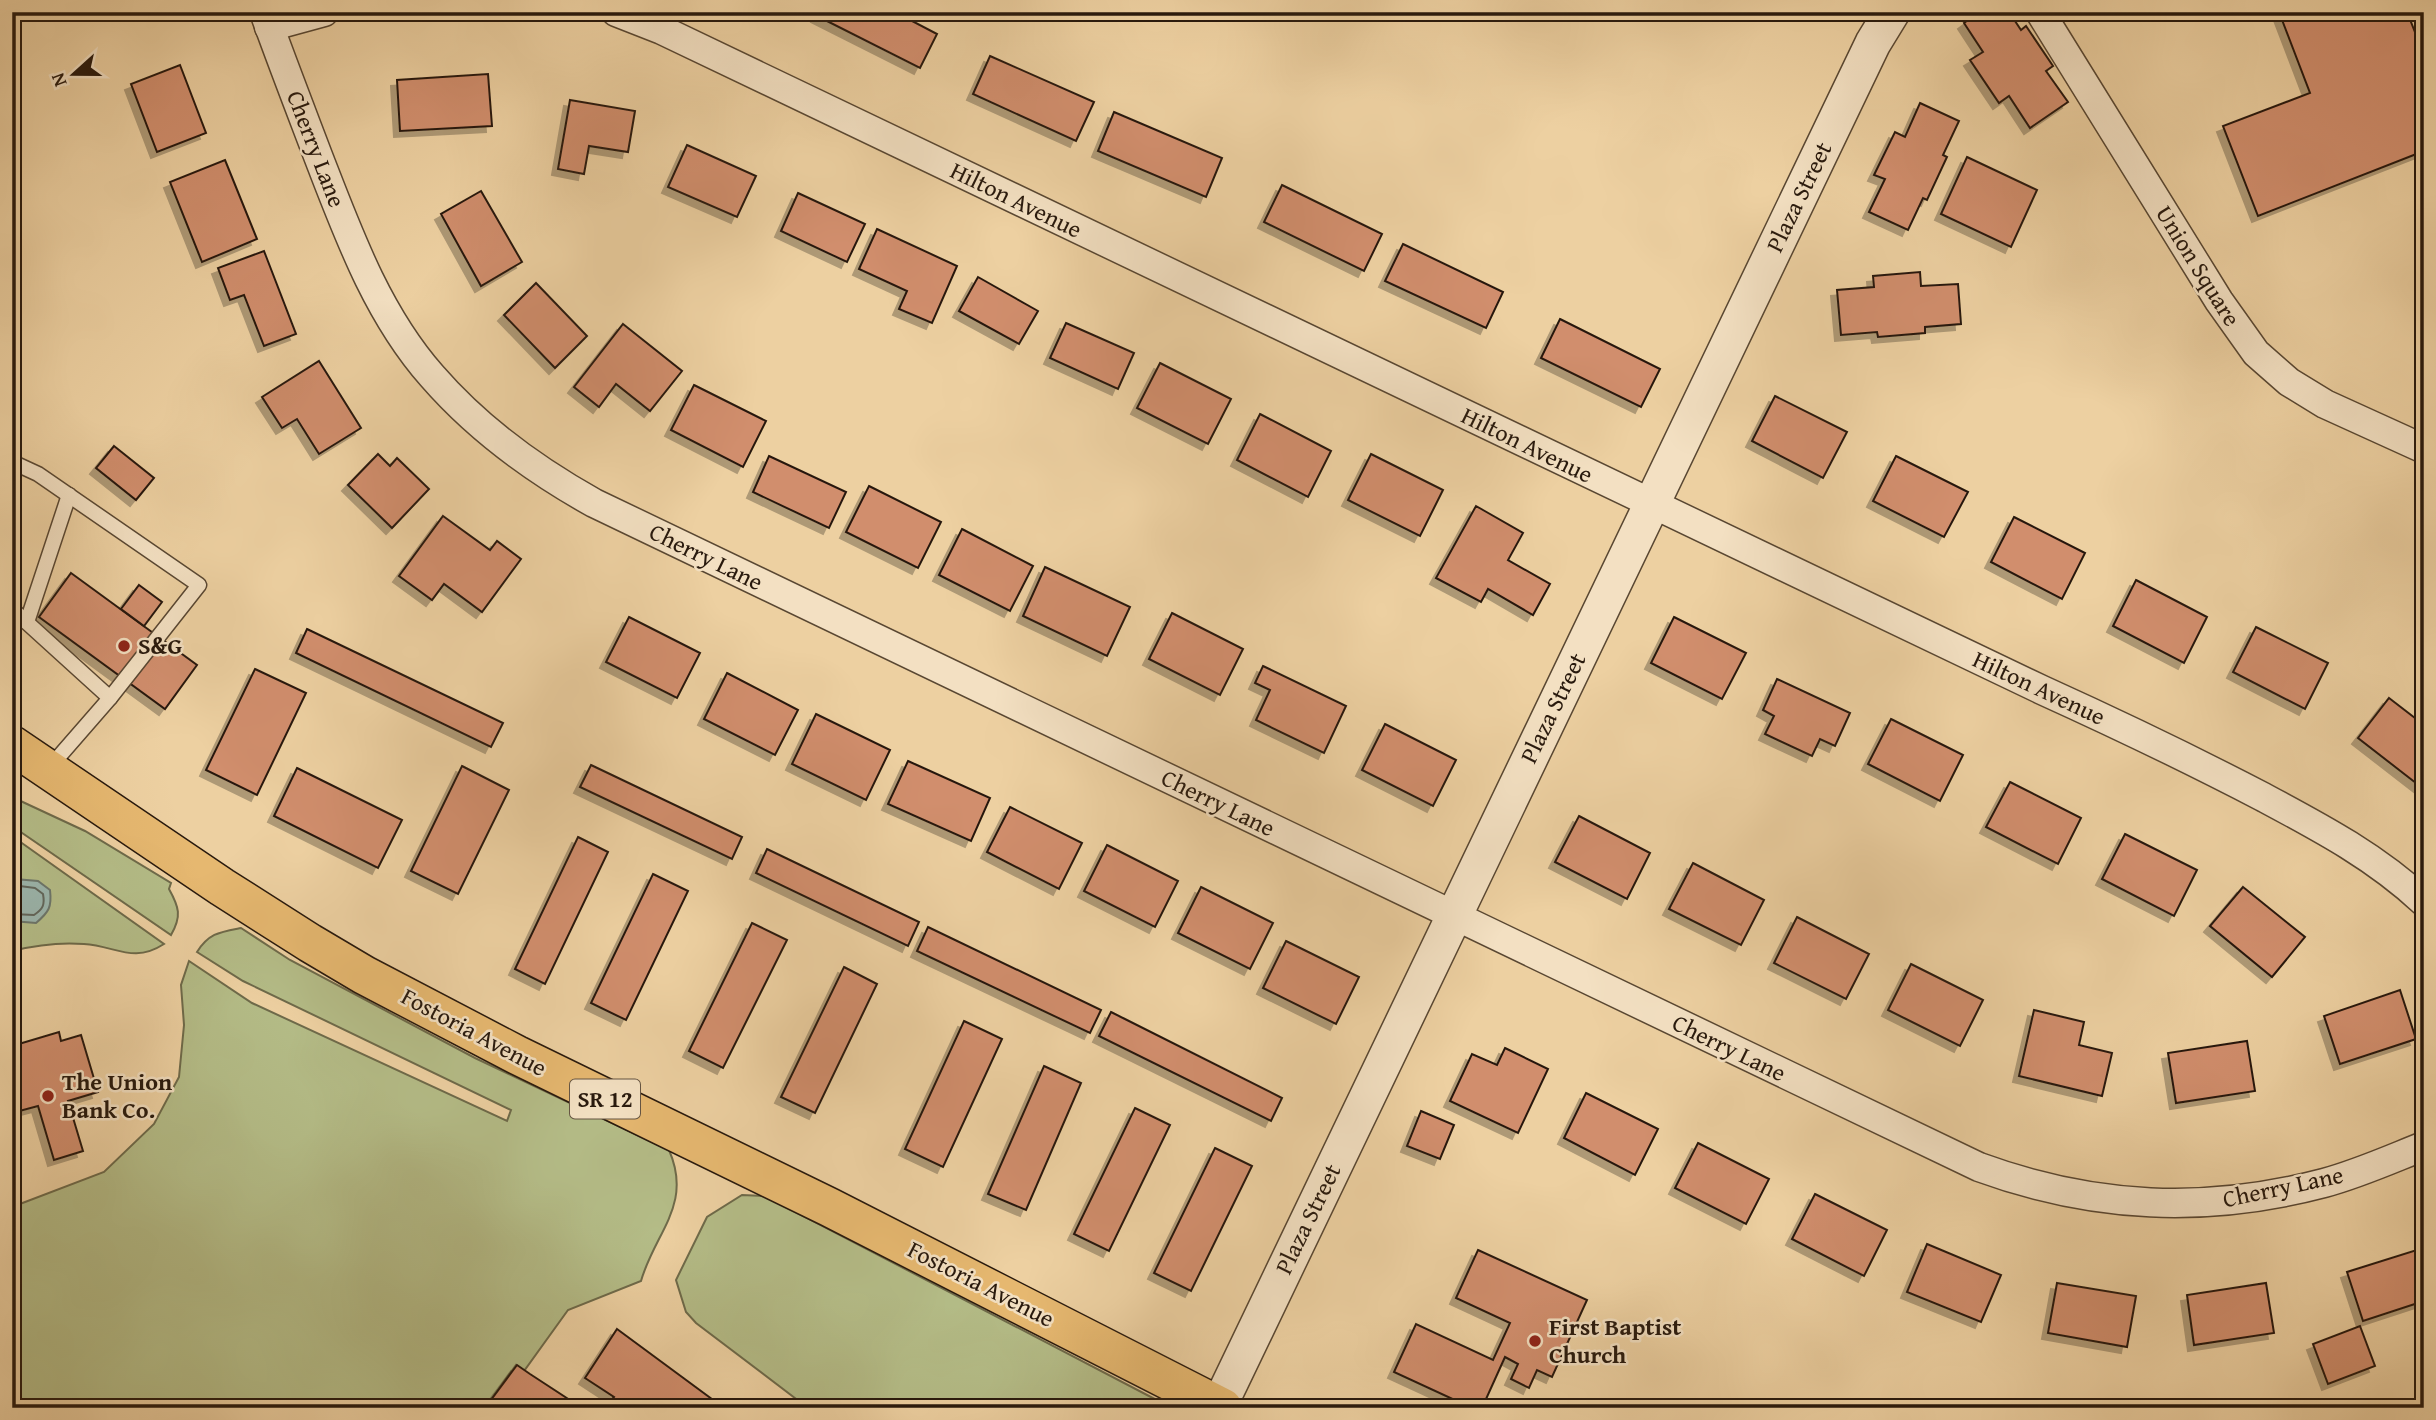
<svg xmlns="http://www.w3.org/2000/svg" width="2436" height="1420" viewBox="0 0 2436 1420" font-family="'Gentium Book Plus',serif">
<style>
.green{fill:#b4bc87;stroke:#6e6a4a;stroke-width:2}
.water{fill:#9bb5ac;stroke:#6d776c;stroke-width:2}
.lines{fill:none;stroke-linecap:round;stroke-linejoin:round}
.shore{stroke:#62675c;stroke-width:2}
.building{fill:#d18e6d;stroke:#28190d;stroke-width:2;filter:url(#shadow)}
.service-casing{stroke:#594732;stroke-width:17}
.minor-casing{stroke:#594732;stroke-width:31}
.tertiary-casing{stroke:#594732;stroke-width:38}
.primary-casing{stroke:#28190d;stroke-width:41}
.service{stroke:#f3e0c2;stroke-width:14}
.minor{stroke:#f3e0c2;stroke-width:28}
.tertiary{stroke:#f3e0c2;stroke-width:35}
.primary{stroke:#e6b870;stroke-width:38}
.poi-dot{fill:#8f2418;stroke:#f3e0c2;stroke-width:2.5}
.labels{text-anchor:middle;stroke-width:5;stroke-linejoin:round;paint-order:stroke}
.shield{fill:#f3e0c2;stroke:#655543;stroke-width:2}
.shield-label{font-size:23px;font-weight:bold;fill:#28190d}
.street-label{font-size:24px;fill:#28190d;stroke:#f3e0c2}
.poi-label{font-size:24px;font-weight:bold;fill:#28190d;stroke:#f3e0c2;text-anchor:start}
</style>
<defs>
<filter id="shadow"><feDropShadow dx="-6" dy="6" stdDeviation="0" flood-color="#0004"/></filter>
</defs>
<rect width="100%" height="100%" fill="#edd0a1"/>
<filter id="stains"><feTurbulence type="fractalNoise" baseFrequency=".00286" numOctaves="4"/><feColorMatrix values="0 0 0 0 .2 0 0 0 0 .09 0 0 0 0 .02 0 0 0 .5 -.17"/></filter>
<radialGradient id="worn" r=".72"><stop offset=".6" stop-color="#630" stop-opacity="0"/><stop offset="1" stop-color="#630" stop-opacity=".3"/></radialGradient>
<!-- green -->
<g class="green">
<path d="M12,797l73,34 86,52 -2,6c10,18 13,27 2,46l-159,-109z"/>
<path d="M12,836l152,108c-31,20 -48,2 -80,0 -25,-2 -48,1 -72,7z"/>
<path d="M241,928l49,32 185,98 194,92c24,55 -14,82 -28,131l-73,29 -44,61 -8,-6 -31,43h-473v-201l92,-35 50,-48 25,-47 5,-52 -3,-40 8,-24 63,42 255,118 4,-11 -268,-129 -46,-29c12,-19 23,-20 44,-24z"/>
<path d="M742,1195l23,1 407,212h-322l-9,-7 -6,7h-27l-112,-85 -10,-11 -10,-32 31,-63z"/>
</g>
<!-- water -->
<path class="water" d="M12,873l3,6 23,2 12,9c2,17 -1,22 -14,33l-24,-2z"/>
<g class="lines">
<!-- shore -->
<path class="shore" d="M12,885l23,3 8,6c2,11 0,15 -9,21l-22,-1"/>
</g>
<!-- building -->
<g class="building">
<path d="M819,12h76l42,22 -17,34 -103,-52z"/>
<path d="M1979,12h30l12,18 5,-4 27,40 -7,5 22,31 -38,26 -21,-32 -10,7 -29,-43 13,-8 -19,-29z"/>
<path d="M2279,12h128l17,43v96l-166,65 -35,-90 87,-33z"/>
<path d="M990,56l104,46 -18,39 -103,-47z"/>
<path d="M180,65l26,68 -49,19 -26,-68z"/>
<path d="M488,74l4,52 -92,5 -3,-51z"/>
<path d="M570,100l65,11 -7,41 -39,-6 -5,28 -26,-5z"/>
<path d="M1920,103l39,18 -16,34 4,2 -20,43 -4,-2 -15,32 -39,-18 16,-33 -11,-4 21,-43 10,5z"/>
<path d="M1114,112l108,46 -16,39 -108,-46z"/>
<path d="M687,145l69,31 -19,41 -69,-30z"/>
<path d="M1967,157l70,33 -26,57 -70,-33z"/>
<path d="M225,160l32,79 -55,23 -32,-80z"/>
<path d="M1282,185l100,49 -18,37 -100,-49z"/>
<path d="M481,191l41,71 -41,24 -40,-72z"/>
<path d="M798,193l67,31 -18,38 -66,-31z"/>
<path d="M877,229l80,37 -25,57 -33,-14 8,-18 -48,-22z"/>
<path d="M1403,244l100,48 -17,36 -101,-47z"/>
<path d="M264,251l32,83 -32,12 -20,-51 -14,5 -12,-32z"/>
<path d="M1920,272l1,14 37,-2 3,40 -36,3v6l-47,4 -1,-5 -36,3 -4,-45 37,-3 -1,-11z"/>
<path d="M978,277l60,34 -19,33 -60,-33z"/>
<path d="M536,283l51,53 -32,32 -51,-53z"/>
<path d="M1560,319l100,50 -19,38 -100,-49z"/>
<path d="M1066,323l68,30 -16,36 -68,-31z"/>
<path d="M623,324l59,47 -32,40 -34,-27 -17,23 -25,-20z"/>
<path d="M319,361l42,67 -42,26 -22,-35 -15,9 -20,-31z"/>
<path d="M1160,363l71,36 -23,45 -71,-36z"/>
<path d="M694,385l72,36 -23,46 -72,-37z"/>
<path d="M1775,396l72,36 -24,46 -71,-37z"/>
<path d="M1260,414l71,37 -23,46 -71,-37z"/>
<path d="M114,446l40,32 -18,22 -40,-32z"/>
<path d="M378,454l12,12 7,-8 32,31 -37,39 -44,-43z"/>
<path d="M1371,454l72,36 -23,46 -72,-36z"/>
<path d="M769,456l77,36 -17,36 -76,-36z"/>
<path d="M1896,456l72,36 -24,45 -71,-36z"/>
<path d="M869,486l72,36 -23,46 -72,-36z"/>
<path d="M1476,506l47,27 -15,27 42,24 -17,31 -45,-26 -7,13 -45,-24z"/>
<path d="M443,516l47,34 7,-9 24,18 -39,53 -38,-28 -12,16 -33,-24z"/>
<path d="M2014,517l71,36 -23,46 -71,-37z"/>
<path d="M962,529l71,37 -23,45 -71,-36z"/>
<path d="M1045,567l85,40 -23,49 -84,-40z"/>
<path d="M71,573l126,92 -32,44 -126,-92z"/>
<path d="M2136,580l71,37 -23,46 -71,-37z"/>
<path d="M139,585l23,17 -18,24 -23,-17z"/>
<path d="M1172,613l71,36 -23,46 -71,-36z"/>
<path d="M629,617l71,36 -23,45 -71,-36z"/>
<path d="M1674,617l72,36 -24,46 -71,-36z"/>
<path d="M2256,627l72,36 -23,46 -72,-37z"/>
<path d="M307,629l196,94 -12,24 -195,-94z"/>
<path d="M1263,666l83,40 -22,47 -68,-33 14,-30 -15,-7z"/>
<path d="M255,669l51,24 -49,102 -51,-25z"/>
<path d="M727,673l71,37 -23,45 -71,-36z"/>
<path d="M1777,679l73,34 -15,33 -15,-7 -8,17 -47,-22 9,-18 -11,-6z"/>
<path d="M2389,698l35,27v59l-3,3 -63,-49z"/>
<path d="M816,714l74,36 -24,50 -74,-36z"/>
<path d="M1891,719l72,36 -23,46 -72,-37z"/>
<path d="M1385,724l71,36 -23,46 -71,-36z"/>
<path d="M908,761l82,37 -19,43 -83,-37z"/>
<path d="M591,765l151,72 -10,22 -152,-72z"/>
<path d="M462,766l47,24 -51,104 -47,-23z"/>
<path d="M297,768l105,52 -24,48 -104,-52z"/>
<path d="M2010,782l71,36 -23,46 -72,-37z"/>
<path d="M1010,807l72,36 -23,46 -72,-37z"/>
<path d="M1579,816l71,37 -23,46 -72,-37z"/>
<path d="M2125,834l72,36 -23,46 -72,-37z"/>
<path d="M578,837l30,15 -63,132 -30,-15z"/>
<path d="M1107,845l71,36 -23,46 -71,-36z"/>
<path d="M767,849l152,73 -11,24 -152,-73z"/>
<path d="M1693,863l71,37 -23,45 -72,-36z"/>
<path d="M653,874l35,17 -62,129 -35,-17z"/>
<path d="M1201,887l72,36 -23,46 -72,-36z"/>
<path d="M2243,887l62,50 -33,40 -62,-51z"/>
<path d="M1797,917l72,37 -23,45 -72,-36z"/>
<path d="M752,923l35,17 -64,128 -34,-17z"/>
<path d="M928,927l173,83 -11,23 -173,-82z"/>
<path d="M1286,941l73,36 -23,47 -73,-36z"/>
<path d="M1911,964l72,36 -23,46 -72,-36z"/>
<path d="M844,967l33,17 -62,129 -34,-16z"/>
<path d="M2400,990l16,49 -76,25 -16,-48z"/>
<path d="M2034,1010l50,12 -5,23 33,8 -10,43 -83,-20z"/>
<path d="M1111,1012l171,86 -11,23 -172,-85z"/>
<path d="M964,1021l38,18 -59,128 -38,-18z"/>
<path d="M59,1032l2,9 20,-6 17,57 -30,9 15,50 -29,9 -16,-54 -26,7v-67z"/>
<path d="M2247,1041l8,50 -79,12 -8,-50z"/>
<path d="M1505,1048l43,21 -30,64 -68,-32 22,-47 25,11z"/>
<path d="M1044,1066l37,17 -55,127 -38,-16z"/>
<path d="M1586,1093l72,36 -23,46 -71,-37z"/>
<path d="M1135,1108l35,17 -61,126 -35,-17z"/>
<path d="M1421,1111l33,14 -14,34 -33,-13z"/>
<path d="M1698,1143l71,36 -23,45 -71,-36z"/>
<path d="M1215,1148l37,18 -61,125 -37,-18z"/>
<path d="M1815,1194l72,36 -23,46 -72,-37z"/>
<path d="M1927,1244l74,31 -20,47 -74,-30z"/>
<path d="M2423,1248l1,53 -61,20 -16,-49z"/>
<path d="M1478,1250l109,50 -35,77 -15,-7 -8,18 -18,-9 7,-15 -13,-7 -23,51h-10l-78,-36 22,-48 77,36 17,-37 -54,-25z"/>
<path d="M2057,1283l79,13 -9,51 -79,-14z"/>
<path d="M2266,1283l8,50 -80,12 -7,-50z"/>
<path d="M2360,1326l15,40 -47,18 -15,-40z"/>
<path d="M617,1329l107,79h-119l9,-11 -29,-19z"/>
<path d="M517,1365l13,9 52,34h-97z"/>
</g>
<g class="lines">
<defs>
<g id="service">
<path d="M12,462l26,12 161,111 -89,113"/>
<path d="M12,609l98,89 -61,70"/>
<path d="M27,622l42,-127"/>
</g>
<g id="minor">
<path d="M264,12c18,50 37,99 56,149 29,75 58,154 112,215 46,53 101,93 162,127l1385,664c115,42 227,47 345,16 34,-9 67,-24 100,-37"/>
<path d="M616,12l46,18 1380,660c75,34 148,69 221,107 58,31 113,60 161,105"/>
<path d="M2040,12l179,289 37,52 33,29 36,22 99,45"/>
<path d="M269,27l55,-15"/>
</g>
<path id="tertiary" d="M1219,1406l654,-1363 19,-31"/>
<path id="primary" d="M12,745l210,142 88,56 54,32 153,80 312,152 394,201"/>
</defs>
<!-- service casing -->
<use href="#service" class="service-casing"/>
<!-- minor casing -->
<use href="#minor" class="minor-casing"/>
<!-- tertiary casing -->
<use href="#tertiary" class="tertiary-casing"/>
<!-- primary casing -->
<use href="#primary" class="primary-casing"/>
<!-- service -->
<use href="#service" class="service"/>
<!-- minor -->
<use href="#minor" class="minor"/>
<!-- tertiary -->
<use href="#tertiary" class="tertiary"/>
<!-- primary -->
<use href="#primary" class="primary"/>
</g>
<!-- markers -->
<g class="poi-dot">
<circle cx="124" cy="646" r="7"/>
<circle cx="48" cy="1096" r="7"/>
<circle cx="1535" cy="1341" r="7"/>
</g>
<g class="labels">
<!-- shield labels -->
<rect class="shield" x="570" y="1079.5" width="70" height="39" rx="5"/>
<g class="shield-label">
<text x="605" y="1107">SR 12</text>
</g>
<!-- street labels -->
<g class="street-label">
<text transform="translate(316 149) rotate(69)" y="8">Cherry Lane</text>
<text transform="translate(1799 197) rotate(-64)" y="8">Plaza Street</text>
<text transform="translate(1016 200) rotate(26)" y="8">Hilton Avenue</text>
<text transform="translate(2198 266) rotate(58)" y="8">Union Square</text>
<text transform="translate(1527 445) rotate(26)" y="8">Hilton Avenue</text>
<text transform="translate(706 557) rotate(26)" y="8">Cherry Lane</text>
<text transform="translate(2039 688) rotate(25)" y="8">Hilton Avenue</text>
<text transform="translate(1553 708) rotate(-64)" y="8">Plaza Street</text>
<text transform="translate(1218 803) rotate(26)" y="8">Cherry Lane</text>
<text transform="translate(474 1032) rotate(28)" y="8">Fostoria Avenue</text>
<text transform="translate(1729 1048) rotate(26)" y="8">Cherry Lane</text>
<text transform="translate(2283 1187) rotate(-12)" y="8">Cherry Lane</text>
<text transform="translate(1308 1219) rotate(-64)" y="8">Plaza Street</text>
<text transform="translate(981 1284) rotate(27)" y="8">Fostoria Avenue</text>
</g>
<!-- poi labels -->
<g class="poi-label">
<text x="138" y="654">S&amp;G</text>
<text x="62" y="1090">The Union<tspan x="62" dy="28">Bank Co.</tspan></text>
<text x="1549" y="1335">First Baptist<tspan x="1549" dy="28">Church</tspan></text>
</g>
</g>
<!-- margin -->
<rect width="2436" height="1420" fill="none" stroke="#edd0a1" stroke-width="42"/>
<rect x="14" y="14" width="2408" height="1392" fill="none" stroke="#28190d" stroke-width="3.5"/>
<rect x="21" y="21" width="2394" height="1378" fill="none" stroke="#28190d" stroke-width="2"/>
<!-- north arrow -->
<g transform="translate(74 74) rotate(249)" stroke="#f3e0c2" stroke-width="5" paint-order="stroke">
<path d="M0-5L12 26L0 18L-12 26Z" fill="#28190d"/>
<text y="-10" font-size="19" font-weight="bold" text-anchor="middle" fill="#28190d">N</text>
</g>
<rect width="100%" height="100%" filter="url(#stains)"/>
<rect width="100%" height="100%" fill="url(#worn)"/>
</svg>
